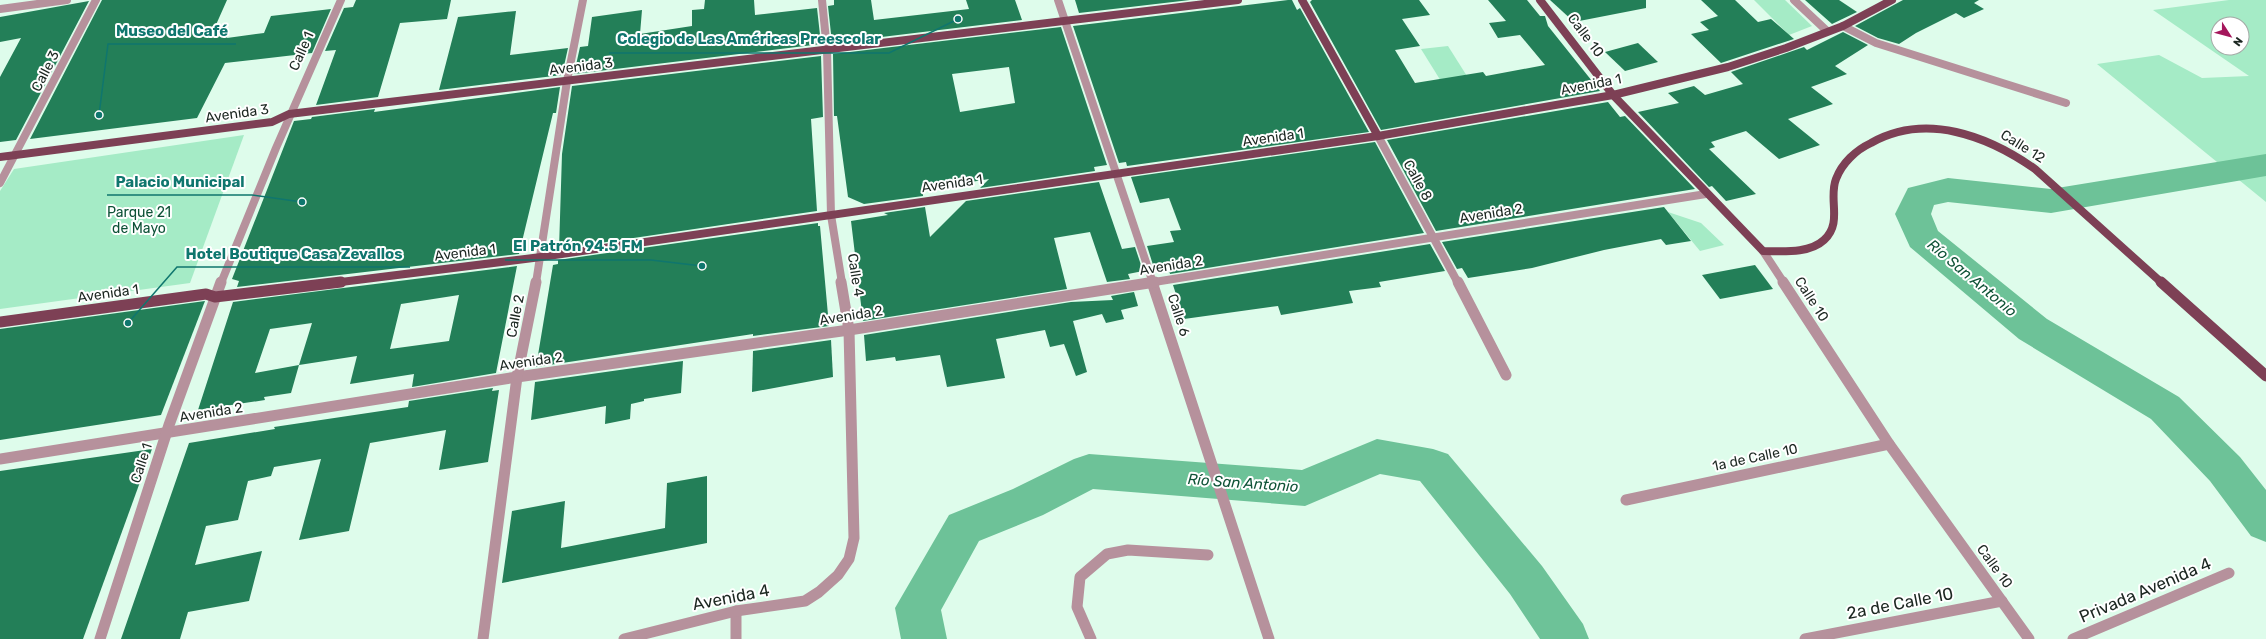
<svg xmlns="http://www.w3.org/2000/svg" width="2266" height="639" viewBox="0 0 2266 639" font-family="Rubik,sans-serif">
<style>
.green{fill:#a5ebc6;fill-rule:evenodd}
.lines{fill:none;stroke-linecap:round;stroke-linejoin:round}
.river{fill:#6dc298;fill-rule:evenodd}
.building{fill:#237f58;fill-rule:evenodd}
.minor-far1{stroke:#b6919c;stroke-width:8}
.minor{stroke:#b6919c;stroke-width:11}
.major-far1{stroke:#7d4055;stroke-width:8}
.major{stroke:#7d4055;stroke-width:11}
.labels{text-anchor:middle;stroke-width:4;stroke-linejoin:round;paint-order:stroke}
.street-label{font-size:14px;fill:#1c2721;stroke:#fff}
.park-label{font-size:14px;fill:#0c5136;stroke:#fff}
.water-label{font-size:15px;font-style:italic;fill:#0f5337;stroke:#fff}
.near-street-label{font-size:17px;fill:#1c2721;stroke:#fff}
.leader{fill:none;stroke:#0f766e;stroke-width:1.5}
.callout-dot{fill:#0f766e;stroke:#fff;stroke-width:1.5}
.callout-label{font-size:15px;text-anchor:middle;font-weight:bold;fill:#0f766e;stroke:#fff;stroke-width:4;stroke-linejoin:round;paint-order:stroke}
</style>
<rect width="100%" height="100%" fill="#defceb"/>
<!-- green -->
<g class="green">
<path d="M1754,0h31l27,26 -23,9z"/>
<path d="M2229,0h37v202l-169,-138 62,-9 43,23 47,-2 -96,-66zM2218,24h24v24h-24z"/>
<path d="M1448,46l41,65 -27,4 -41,-66z"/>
<path d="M244,135l-54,148 -190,26v-118l14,-22z"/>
<path d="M1668,212l33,11 23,22 -24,6z"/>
</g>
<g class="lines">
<!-- river -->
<g class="river">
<path d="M2266,154v22l-215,37 -103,-11 -14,3 -3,9 7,17 109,88 132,78 61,60 26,33v52l-15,-6 -41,-55 -59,-62 -132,-80 -109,-92 -15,-33 13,-26 40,-10 103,11z"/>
<path d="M1377,439l56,10 15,5 94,112 41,58 6,15h-49l-30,-45 -90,-113 -40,-7 -75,32 -212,-17 -50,26 -64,26 -38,69 6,29h-46l-6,-31 54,-93 64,-26 61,-30 15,-5 213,16z"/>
</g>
</g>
<!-- building -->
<g class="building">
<path d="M102,0h125l-16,36 17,-2 -1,4 37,-5 7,-17 60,-7 -19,44 -87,10 -28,55 -167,21z"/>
<path d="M356,0h95l-4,19 -47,4 -22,74 -62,8 20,-55 -11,1 19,-43 9,-1z"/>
<path d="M705,0h49l1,15 62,-7 4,36 -247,30 6,-27 8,-1 4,-29 50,-7 -2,24 52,-8v-16l12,-1z"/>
<path d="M834,0h37l3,20 95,-11 -3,-9h49l7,20 -190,23 -4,-37 6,-1z"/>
<path d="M1075,0h115l-111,13z"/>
<path d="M1288,0h4l5,10 3,-2 69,124 -242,34 -1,-4 -7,1 -46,-137z"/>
<path d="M1312,0h107l11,15 -28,4 18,27 -25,4 20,33 68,-11 3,4 59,-11 -25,-30 -22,3 -9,-15 17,-2 -18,-21h39l13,16h5l3,10 52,65 -219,39 -71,-128z"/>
<path d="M1550,0h96v8l-72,14z"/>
<path d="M1701,0h34l23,22 13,-3 23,20 -73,24 -30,-29 18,-4 -9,-8 18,-6z"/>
<path d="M1805,0h34l18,12 -25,12z"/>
<path d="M1903,0h76l-5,3 10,6 -20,9 -8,-5 -40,20 -17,11 -21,-6 -23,-12z"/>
<path d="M89,1l-73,139 -16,2v-65l21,-39 -21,4v-25z"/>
<path d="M516,11l-6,44 58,-7 -6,27 -123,15 19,-73z"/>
<path d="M1061,27l46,138 -13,2 1,4 -115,17 9,-9 -66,11v6l-59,8 -16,-7 -11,-81h-3l-1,-62zM1009,67l6,36 -55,9 -8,-38z"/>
<path d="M1843,32l25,13 -33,21 12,8 -36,13 22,17 -45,15 32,26 -41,14 -33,-28 -35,11 4,5 -6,2 47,45 -30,7 -14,-15 -3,1 -71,-75 41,-9 -11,-10 26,-7 11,9 38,-11 -12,-12 73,-25 3,3z"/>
<path d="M1638,43l20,19 -33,9 -20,-19z"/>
<path d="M821,56l2,61 -12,2 6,92 -258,38 3,-95 10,-68z"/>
<path d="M560,87l-4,26h-3l-34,141 -282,33 2,-6 -7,-2 62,-158 17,-2 1,-2 63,-8 -1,3z"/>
<path d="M1608,102l12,15 5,-1 70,73 -259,42 -49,-91z"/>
<path d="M1375,142l49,91 -254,41 -2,-7 -14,1 -7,-22 27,-4 -4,-11 11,-1 -12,-32 -29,5 -9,-26z"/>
<path d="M1099,182l23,67 13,-2 8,24 -15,3 2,5 -23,3 -17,-50 -36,6 13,51 -204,32 -12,-100 37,-6 -4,-2 41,-6 5,30 36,-36z"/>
<path d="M1664,207l27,34 -25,4 -5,-6 -57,11 -72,18 -64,10 -6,-10 -5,1 -15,-27z"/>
<path d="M818,223v3h2l9,100 -76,10v-2l-217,33 17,-102 5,-1v-4z"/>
<path d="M1430,244l15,27 -66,11 2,5 -32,4 4,12 -72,12 -3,-9 -94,13 -11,-34z"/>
<path d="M1755,265l18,24 -53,10 -18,-24z"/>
<path d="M517,266l-21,107 -84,14 2,-13 -64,10 7,-28 -58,9 -8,28 -27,4 1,3 -67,10 35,-108zM459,295l-10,46 -59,8 11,-45zM312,323l-13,42 -44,8 15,-44z"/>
<path d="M1134,292l4,14 -17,4 3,9 -18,4 -4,-9 -29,7 14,51 -11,4 -12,-32 -14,3 -5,-17 -49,9 9,39 -58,9 -7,-32 -44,6 -1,-4 -29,4 -2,-26 207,-33 42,-2 -2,-4z"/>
<path d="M205,301l-44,114 -161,25v-111z"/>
<path d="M831,340l2,37 -81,15 1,-41z"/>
<path d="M683,361l-2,32 -37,6v2l-13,3 -1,15 -25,5 1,-18 -75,14 4,-38z"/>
<path d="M493,388l-1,3 7,-1 -11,72 -49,8 7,-40 -76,13 -21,88 -50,9 22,-81 -47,8 -3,9 -23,5 -10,39 -32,6 -11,39 67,-14 -13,50 -61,11 -8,27h-59l68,-196 86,-14 -1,-2 134,-20 1,-6z"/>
<path d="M152,449l-69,190h-83v-168z"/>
<path d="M707,476v67l-205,40 10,-72 53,-10 -4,47 104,-20 2,-45z"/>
</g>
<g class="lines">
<!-- minor-far1 -->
<g class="minor-far1">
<path d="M822,0l5,50 4,165 11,68"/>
<path d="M1058,0l95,283"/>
<path d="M1794,0l33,31"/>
<path d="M0,9l67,-9"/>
<path d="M1843,26l33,17 190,60"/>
<path d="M1378,136l80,147"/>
<path d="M0,183l96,-183"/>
<path d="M1763,251l21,32"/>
<path d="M221,283l55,-135 65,-148"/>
<path d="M536,283l31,-202 16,-81"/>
<path d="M1148,283l558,-89"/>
</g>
<!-- minor -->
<g class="minor">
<path d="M1152,282l117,357"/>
<path d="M1458,282l48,93"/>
<path d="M1783,282l106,162 140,195"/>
<path d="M0,459l517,-82 332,-47 306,-48"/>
<path d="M1626,500l263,-56"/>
<path d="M736,611v28"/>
<path d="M100,639l69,-214 52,-143"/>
<path d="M483,639l34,-262 19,-95"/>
<path d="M624,639l112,-28 69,-10 14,-9 19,-17 11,-16 5,-21 -5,-208 -8,-48"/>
<path d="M1091,639l-14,-32 3,-30 27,-23 21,-4 80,5"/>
<path d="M1805,639l197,-38"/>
<path d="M2073,639l156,-66"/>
</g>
<!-- major-far1 -->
<g class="major-far1">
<path d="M1302,0l76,136"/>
<path d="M1540,0l73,95 150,156c19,0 46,3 61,-11 19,-17 4,-41 12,-61 6,-16 20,-29 35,-36 55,-31 117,-7 164,26l127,114"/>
<path d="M0,157l272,-35 17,-8 949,-114"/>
<path d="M333,283l208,-26 837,-121 235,-41 115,-28 58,-19 57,-22 49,-26"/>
</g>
<!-- major -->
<g class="major">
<path d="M2161,282l105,94"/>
<path d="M0,322l206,-28 9,3 126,-15"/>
</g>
</g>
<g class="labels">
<!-- street labels -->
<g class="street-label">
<text transform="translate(1586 35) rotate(53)" y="5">Calle 10</text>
<text transform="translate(301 51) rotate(-66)" y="5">Calle 1</text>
<text transform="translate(581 66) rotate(-7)" y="5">Avenida 3</text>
<text transform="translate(45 71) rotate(-63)" y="5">Calle 3</text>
<text transform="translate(1591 84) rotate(-11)" y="5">Avenida 1</text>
<text transform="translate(237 113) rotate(-8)" y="5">Avenida 3</text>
<text transform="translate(1273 137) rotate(-8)" y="5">Avenida 1</text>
<text transform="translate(2023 146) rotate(32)" y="5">Calle 12</text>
<text transform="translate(1418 180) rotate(61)" y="5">Calle 8</text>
<text transform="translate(952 183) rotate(-8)" y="5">Avenida 1</text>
<text transform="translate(1491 213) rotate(-9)" y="5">Avenida 2</text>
<text transform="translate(465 252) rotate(-7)" y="5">Avenida 1</text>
<text transform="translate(1171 265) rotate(-9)" y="5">Avenida 2</text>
<text transform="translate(856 275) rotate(81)" y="5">Calle 4</text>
<text transform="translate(108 293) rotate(-8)" y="5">Avenida 1</text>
<text transform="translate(1812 299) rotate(57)" y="5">Calle 10</text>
<text transform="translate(851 315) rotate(-9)" y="5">Avenida 2</text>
<text transform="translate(1179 315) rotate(72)" y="5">Calle 6</text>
<text transform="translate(515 316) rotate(-79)" y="5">Calle 2</text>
<text transform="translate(531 361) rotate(-8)" y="5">Avenida 2</text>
<text transform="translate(211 412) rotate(-9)" y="5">Avenida 2</text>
<text transform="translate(1755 457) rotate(-12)" y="5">1a de Calle 10</text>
<text transform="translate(141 463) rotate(-72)" y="5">Calle 1</text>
<text transform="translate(1995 566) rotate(54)" y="5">Calle 10</text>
</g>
<!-- park labels -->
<g class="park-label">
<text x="139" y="217">Parque 21<tspan x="139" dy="16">de Mayo</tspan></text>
</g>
<!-- water labels -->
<g class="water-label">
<text transform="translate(1972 278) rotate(40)" y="5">Río San Antonio</text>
<text transform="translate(1243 483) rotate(4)" y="5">Río San Antonio</text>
</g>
<!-- near-street labels -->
<g class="near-street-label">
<text transform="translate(2145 590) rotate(-23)" y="6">Privada Avenida 4</text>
<text transform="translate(731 597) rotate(-11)" y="6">Avenida 4</text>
<text transform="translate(1900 603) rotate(-11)" y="6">2a de Calle 10</text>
</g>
</g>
<!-- callouts -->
<path class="leader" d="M99 115L108 44H236M958 19L889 53H609M302 202L252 195H107M702 266L651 260H505M128 323L177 267H410"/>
<g class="callout-dot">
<circle cx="99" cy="115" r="4"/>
<circle cx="958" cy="19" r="4"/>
<circle cx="302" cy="202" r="4"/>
<circle cx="702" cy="266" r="4"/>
<circle cx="128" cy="323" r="4"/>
</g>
<g class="callout-label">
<text x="172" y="36">Museo del Café</text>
<text x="749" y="44">Colegio de Las Américas Preescolar</text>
<text x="180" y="187">Palacio Municipal</text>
<text x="578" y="251">El Patrón 94.5 FM</text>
<text x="294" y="259">Hotel Boutique Casa Zevallos</text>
</g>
<!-- north arrow -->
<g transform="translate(2230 36) rotate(126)"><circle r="19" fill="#ffffff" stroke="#a4a9a6"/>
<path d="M0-3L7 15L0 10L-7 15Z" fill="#a5175c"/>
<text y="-6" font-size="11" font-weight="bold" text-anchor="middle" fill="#1c2721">N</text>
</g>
</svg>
